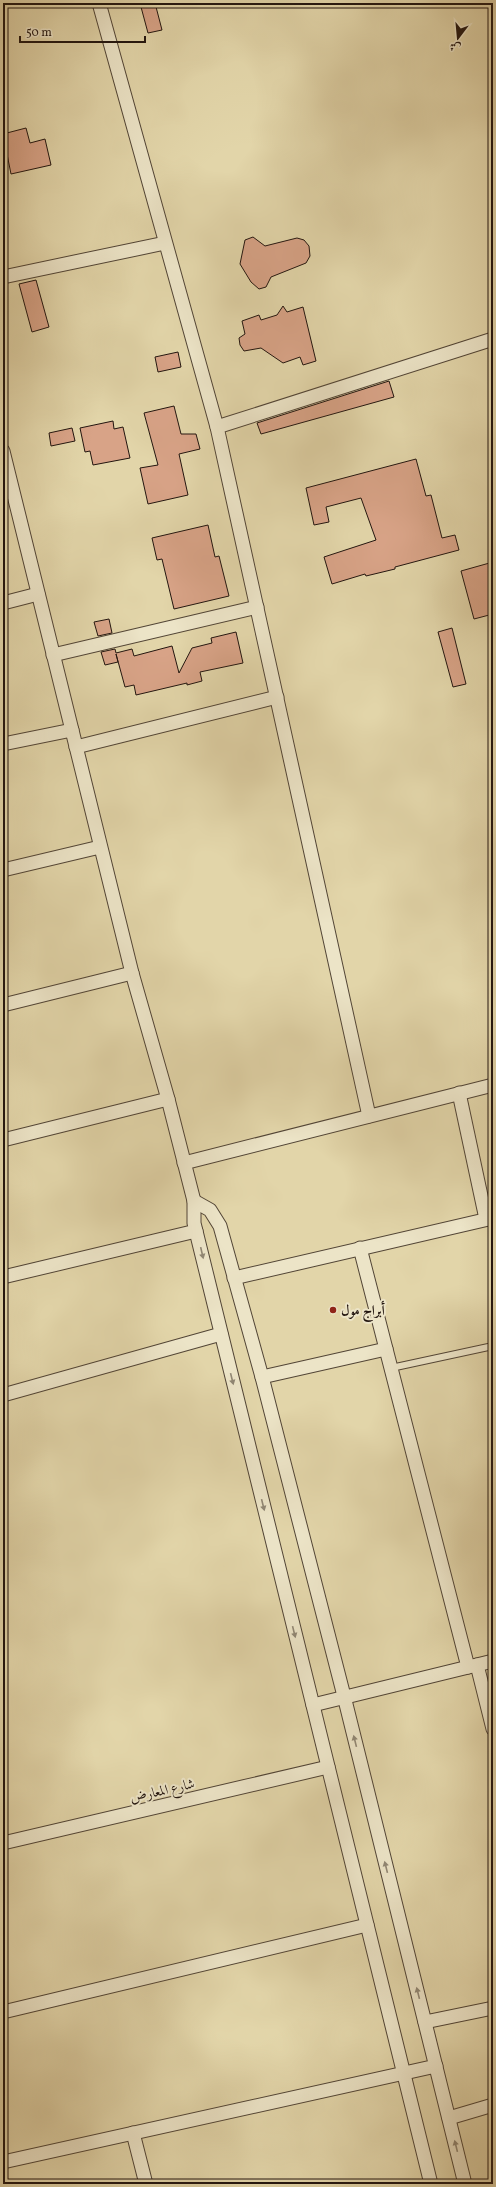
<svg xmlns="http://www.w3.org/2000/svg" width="496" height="2187" viewBox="0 0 496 2187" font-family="Vollkorn,Amiri,serif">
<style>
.building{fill:#d8a387;stroke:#22150f}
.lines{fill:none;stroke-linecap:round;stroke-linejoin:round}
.lane-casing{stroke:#524536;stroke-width:8}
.street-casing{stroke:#524536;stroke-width:15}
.lane{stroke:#ece4c7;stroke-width:6}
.street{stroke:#ece4c7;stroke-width:13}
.oneway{fill:#918774}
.poi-dot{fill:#8f2418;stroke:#ece4c7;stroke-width:1.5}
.labels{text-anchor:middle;stroke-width:4;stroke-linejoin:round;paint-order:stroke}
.poi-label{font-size:14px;font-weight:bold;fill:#22150f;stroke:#ece4c7;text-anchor:start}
.street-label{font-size:14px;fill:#22150f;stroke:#ece4c7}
</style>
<rect width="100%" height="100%" fill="#e2d5a9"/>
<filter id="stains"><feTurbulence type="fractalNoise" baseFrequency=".005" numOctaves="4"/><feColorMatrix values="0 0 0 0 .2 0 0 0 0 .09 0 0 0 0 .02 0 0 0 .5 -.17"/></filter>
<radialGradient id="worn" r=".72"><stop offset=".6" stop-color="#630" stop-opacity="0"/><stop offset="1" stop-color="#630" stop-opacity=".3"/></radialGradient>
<!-- building -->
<g class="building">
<path d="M155,3l7,27 -14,3 -7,-26z"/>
<path d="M26,128l4,15 15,-4 6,26 -40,9 -8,-40z"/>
<path d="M253,237l12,9 32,-8 7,2 5,6 1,10 -4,7 -35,14 -5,10 -7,2 -8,-7 -11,-18 5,-24z"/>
<path d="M36,280l13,47 -17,5 -13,-48z"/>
<path d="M283,306l4,6 16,-5 13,54 -13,4 -3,-8 -17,6 -22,-15 -17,3 -4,-6 -1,-7 6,-4 -3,-13 17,-6 2,5 16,-5z"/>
<path d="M178,352l3,15 -23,5 -3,-15z"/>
<path d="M389,381l5,16 -133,37 -4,-11z"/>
<path d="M174,406l7,28h15l4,15 -21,5 9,41 -40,9 -8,-36 18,-3 -14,-52z"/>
<path d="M113,421l1,8 9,-2 7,31 -37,7 -3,-14 -5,1 -5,-24z"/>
<path d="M72,428l3,13 -24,5 -2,-13z"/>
<path d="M416,459l10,37 5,-1 11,43 13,-3 4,15 -64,17v2l-29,7 -1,-2 -33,10 -8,-27 52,-17 -15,-42 -35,9 3,15 -15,3 -8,-37z"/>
<path d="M208,525l7,32 4,-1 10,40 -55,13 -12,-50 -5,1 -5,-22z"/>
<path d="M493,562v52l-19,5 -13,-48z"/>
<path d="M109,619l3,14 -14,3 -4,-14z"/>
<path d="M452,628l14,56 -13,3 -15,-55z"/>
<path d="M236,632l7,31 -43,9 2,9 -15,4v-2l-51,12 -2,-10 -9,2 -9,-33 2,8 -13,3 -4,-13 14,-3 1,4 16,-4 2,7 38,-10 7,27 13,-25 20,-5 -1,-5z"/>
</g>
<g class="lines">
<defs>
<path id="lane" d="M391,1368l102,-22"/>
<g id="street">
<path d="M99,3l118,424"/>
<path d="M3,277l162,-34"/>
<path d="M3,451l129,522 36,126 26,102v22l237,961"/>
<path d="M3,603l35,-9"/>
<path d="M53,655l204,-48"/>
<path d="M3,744l69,-14"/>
<path d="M76,747l201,-50"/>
<path d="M3,870l97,-23"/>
<path d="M3,1005l129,-32"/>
<path d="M459,1093l27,126"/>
<path d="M369,1116l-152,-689 276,-88"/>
<path d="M3,1140l165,-41"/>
<path d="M184,1163l309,-78"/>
<path d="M194,1201l16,9 10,16 42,151 82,319 121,488"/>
<path d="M360,1248l108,419"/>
<path d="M3,1277l193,-46"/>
<path d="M234,1278l259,-60"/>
<path d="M262,1377l124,-28"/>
<path d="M3,1395l218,-61"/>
<path d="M477,1665l16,64"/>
<path d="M313,1705l180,-44"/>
<path d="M3,1843l325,-76"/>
<path d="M3,2012l364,-87"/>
<path d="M425,2022l68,-14"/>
<path d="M449,2118l44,-13"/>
<path d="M133,2133l13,51"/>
<path d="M3,2162l433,-96"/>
</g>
</defs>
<!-- lane casing -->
<use href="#lane" class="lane-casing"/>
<!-- street casing -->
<use href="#street" class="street-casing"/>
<!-- lane -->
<use href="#lane" class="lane"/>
<!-- street -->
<use href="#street" class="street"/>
</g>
<!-- one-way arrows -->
<defs><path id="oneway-solid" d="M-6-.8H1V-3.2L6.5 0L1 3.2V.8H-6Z"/></defs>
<g class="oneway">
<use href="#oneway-solid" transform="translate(202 1253) rotate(77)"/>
<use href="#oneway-solid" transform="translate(232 1379) rotate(76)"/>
<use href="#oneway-solid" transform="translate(263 1505) rotate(76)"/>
<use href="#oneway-solid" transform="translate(294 1632) rotate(76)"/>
<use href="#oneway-solid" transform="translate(355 1741) rotate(-104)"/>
<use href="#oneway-solid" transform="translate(386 1867) rotate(-104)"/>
<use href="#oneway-solid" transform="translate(418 1993) rotate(-104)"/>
<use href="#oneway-solid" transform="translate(456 2146) rotate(-104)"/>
</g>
<!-- markers -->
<circle class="poi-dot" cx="333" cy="1310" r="4"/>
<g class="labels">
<!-- poi labels -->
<g class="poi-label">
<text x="341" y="1315">أبراج مول</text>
</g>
<!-- street labels -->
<g class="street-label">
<text transform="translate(162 1790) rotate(-13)" y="5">شارع المعارض</text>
</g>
</g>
<!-- margin -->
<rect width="496" height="2187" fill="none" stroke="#e2d5a9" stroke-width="16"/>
<rect x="4" y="4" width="488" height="2179" fill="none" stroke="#22150f" stroke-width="2"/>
<rect x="8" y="8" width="480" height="2171" fill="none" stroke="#22150f"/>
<!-- north arrow -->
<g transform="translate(458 38) rotate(196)" stroke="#ece4c7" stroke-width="3" paint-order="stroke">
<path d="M0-3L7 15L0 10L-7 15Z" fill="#22150f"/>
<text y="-6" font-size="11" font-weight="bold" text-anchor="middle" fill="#22150f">ش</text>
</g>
<!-- scale -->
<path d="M20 36v6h125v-6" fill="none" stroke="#22150f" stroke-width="2"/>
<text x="26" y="36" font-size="12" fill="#22150f" stroke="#ece4c7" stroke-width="3" paint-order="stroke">50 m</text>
<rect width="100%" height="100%" filter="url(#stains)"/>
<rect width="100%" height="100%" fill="url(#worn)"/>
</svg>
